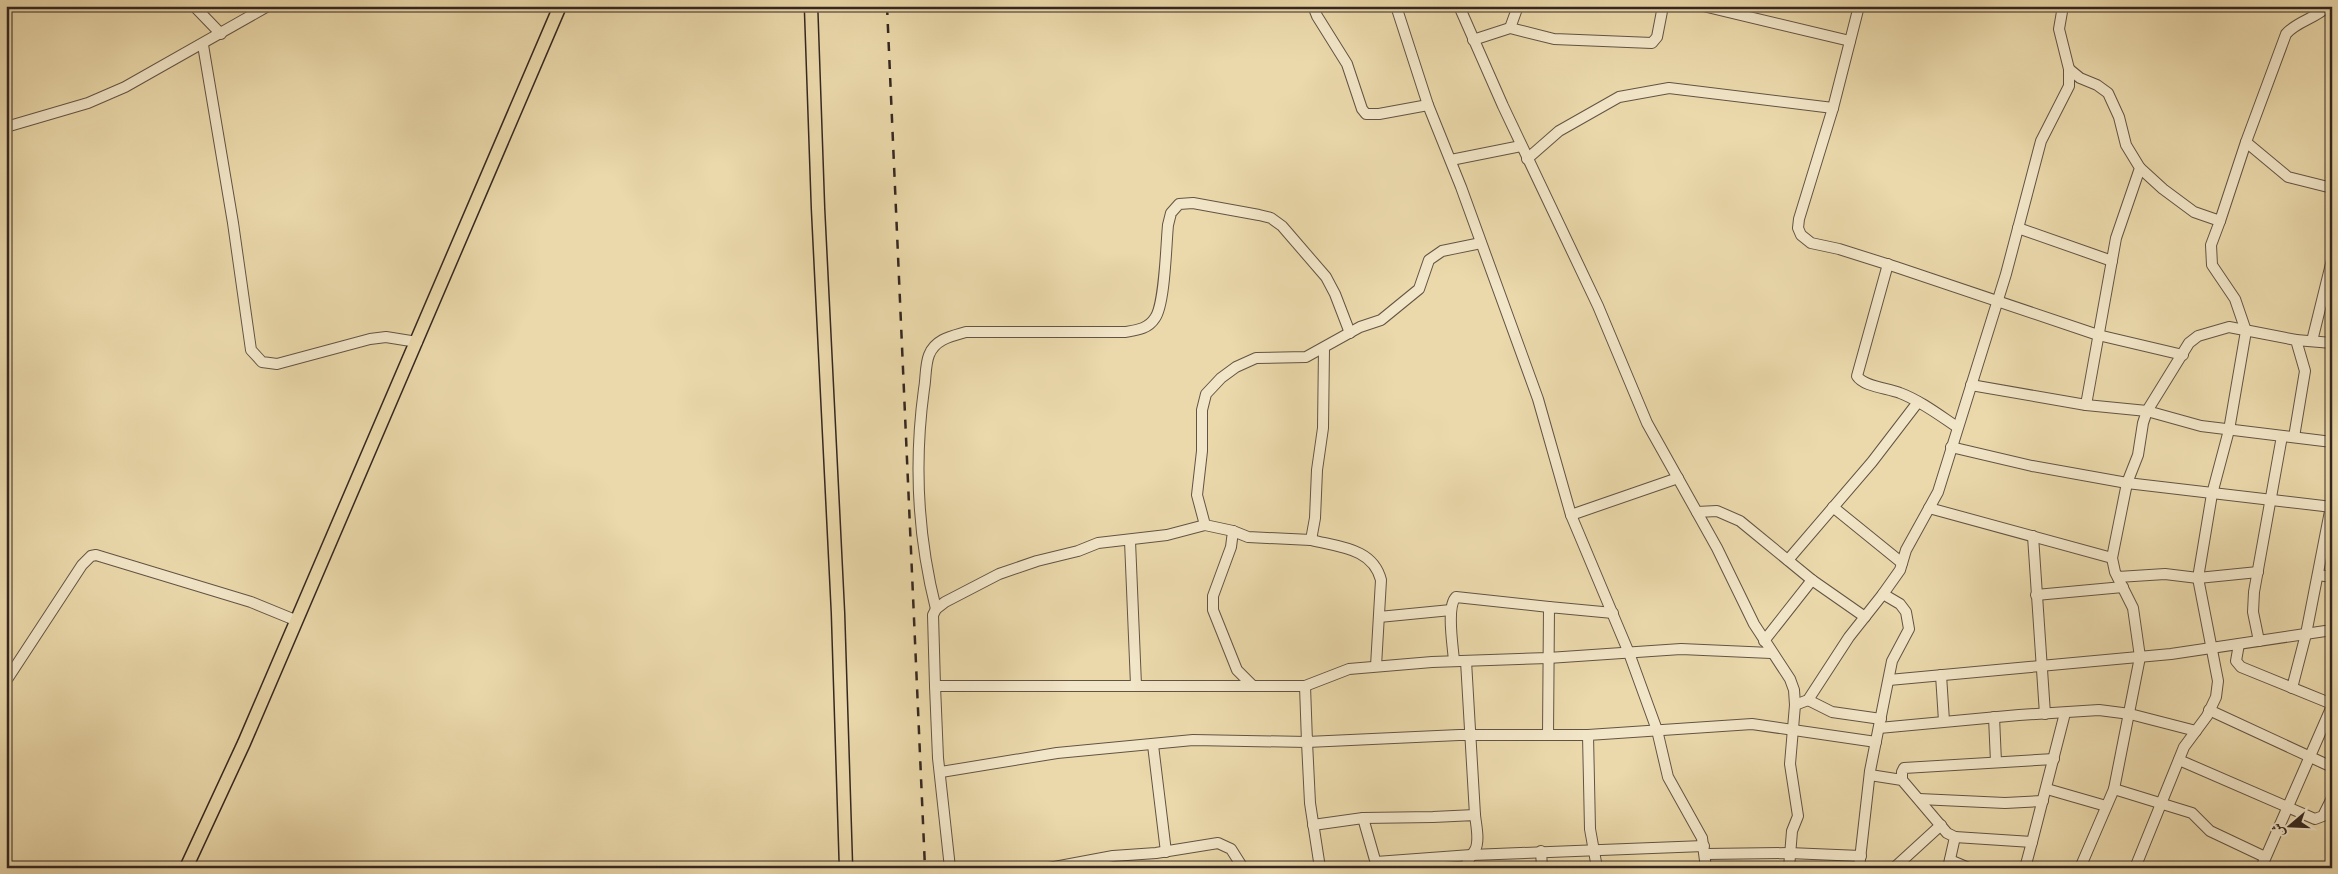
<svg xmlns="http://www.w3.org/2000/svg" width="2338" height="874" viewBox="0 0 2338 874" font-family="'EB Garamond',Amiri,serif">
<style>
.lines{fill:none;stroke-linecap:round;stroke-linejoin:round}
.minor-casing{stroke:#625444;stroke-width:12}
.major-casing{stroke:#342721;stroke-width:15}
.minor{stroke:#f2e6c8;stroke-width:10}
.major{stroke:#ebd9ab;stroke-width:12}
.rail{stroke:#342721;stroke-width:2.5;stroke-dasharray:9 9;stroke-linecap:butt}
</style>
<rect width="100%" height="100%" fill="#ebd9ab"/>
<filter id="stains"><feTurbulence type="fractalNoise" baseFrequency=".004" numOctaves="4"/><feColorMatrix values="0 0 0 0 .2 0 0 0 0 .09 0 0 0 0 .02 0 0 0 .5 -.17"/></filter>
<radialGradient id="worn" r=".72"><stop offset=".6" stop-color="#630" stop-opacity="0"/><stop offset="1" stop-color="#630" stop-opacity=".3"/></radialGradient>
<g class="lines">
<defs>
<g id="minor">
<path d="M194,6l27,28"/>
<path d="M1313,6l4,10 30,48 15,45 4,5h13l49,-9"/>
<path d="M1396,6l32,99 33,82 77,212 33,116 58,138 28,77 11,47 34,61 4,30"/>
<path d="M1459,6l44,100 95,200 49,117 70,125 37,76 36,55 4,11 1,15 -5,59 8,52 -6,15 -3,37"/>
<path d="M1703,6l147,35"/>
<path d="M1510,28l8,-22"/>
<path d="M1473,40l37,-12 44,11 98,4 5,-6 6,-31"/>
<path d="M203,45l30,178 18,127 11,12 15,2 93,-25 16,-2 31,5"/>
<path d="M2069,69l11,9 17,7 11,8 11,24 7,28 14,23 -24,70 -30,167"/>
<path d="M1833,108l-34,111 -1,9 3,7 10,8 28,6 57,18 202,68 85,20"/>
<path d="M6,127l82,-24 37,-16 143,-81"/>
<path d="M2246,142l40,-108c11,-13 29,-15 42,-28"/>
<path d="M1527,159l32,-28 60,-34 50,-9 164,20 26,-102"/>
<path d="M1451,160l70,-14"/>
<path d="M2220,221l26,-79 42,35 44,11"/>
<path d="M2018,228l94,33"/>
<path d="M1888,264l-31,112c7,11 31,12 43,17 21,8 39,22 57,34"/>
<path d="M2296,340l36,3"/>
<path d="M2312,341l20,-81"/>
<path d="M1971,385l115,20 61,6 54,15 131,16"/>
<path d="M1951,447l81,19 95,17 205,24"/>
<path d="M1833,507l69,56"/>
<path d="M1929,508l183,50"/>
<path d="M1697,512l20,-1 23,10 72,59 53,37"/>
<path d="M1571,515l107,-37"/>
<path d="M1233,531l15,6 63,3 4,-22 2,-48 6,-42 1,-80"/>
<path d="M2033,536l12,178"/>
<path d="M1311,540c28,7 62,8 70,40l-5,86"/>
<path d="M1130,541l6,144"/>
<path d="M1788,560l84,-98 46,-60"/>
<path d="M2318,575l14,2"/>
<path d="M2118,577l47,-3 33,4 60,-6"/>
<path d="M1883,594l17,-24 6,-20 32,-58 68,-218 35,-133 28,-55v-17l-10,-40 4,-23"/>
<path d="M2036,595l87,-8"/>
<path d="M936,609c-18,-71 -22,-147 -12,-220 2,-10 1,-24 5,-34 6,-16 23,-19 37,-23h159c12,-2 23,-3 30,-14 10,-14 11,-73 13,-93l3,-12 8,-9 14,-1 66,12 12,3 11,8 44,51 9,17 15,39"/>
<path d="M1379,617l72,-7"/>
<path d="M1764,641l48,-61"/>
<path d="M2259,641l-6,-29 1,-20 28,-156"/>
<path d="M2239,644l-3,17 5,6 91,37"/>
<path d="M1454,661c-1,-15 -8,-54 2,-64l93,10"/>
<path d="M1466,661l9,154"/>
<path d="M1941,675l3,46"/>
<path d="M1889,680l282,-26 161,-24"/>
<path d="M6,681l76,-116 9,-9 5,-1 155,47 44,18"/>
<path d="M1252,685l-15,-15 -24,-60v-14l18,-49 2,-16 -28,-6 -8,-30 5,-44v-41l4,-16 15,-16 15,-11 20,-9 50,-1 54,-30 21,-7 38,-31 10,-29 13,-9 39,-8"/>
<path d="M935,686l-2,-71 3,-6 9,-7 54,-28 38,-13 41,-10 20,-8 69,-8 38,-10"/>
<path d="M2292,688l14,-54 26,-133"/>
<path d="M1808,700l24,12 49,7"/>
<path d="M1795,705l13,-5 41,-63 34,-43 17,10 6,8 3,17 -17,32 -22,110 -11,97"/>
<path d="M2209,710l123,57"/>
<path d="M1994,717l2,45"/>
<path d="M1879,728l140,-13 80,-5 31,4 66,17"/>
<path d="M1548,735l1,-128 64,6"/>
<path d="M1588,735h-129l-152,7 -2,-56 44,-17 83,-7 116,-4 133,-9 90,4"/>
<path d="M1153,745l13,107"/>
<path d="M2179,760l136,59 8,-3 9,-18"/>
<path d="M941,772l116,-19 136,-13 114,2 3,61 10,65"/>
<path d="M1870,775l32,5 45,53 8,4 -7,31"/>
<path d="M1902,780v-8l2,-4 150,-9"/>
<path d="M2047,789l59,17"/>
<path d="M2114,789l78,24 18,18 55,26"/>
<path d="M1919,799l86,4 38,-2"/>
<path d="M1363,818l14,49"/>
<path d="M1313,825l50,-7 70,-1 42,-2c1,10 5,26 0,35 -4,7 -8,9 -9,18"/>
<path d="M1955,837l77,5 33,-129"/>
<path d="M1541,851l1,17"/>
<path d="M1705,854l84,-1 72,3"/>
<path d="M1950,860l19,8"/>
<path d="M1376,862l95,-7 233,-9"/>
<path d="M950,868l-12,-110 -3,-72h370"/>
<path d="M1049,868l64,-12 43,-3 62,-10 13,6 12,19"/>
<path d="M1597,868l-7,-39 -2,-94 164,-11 124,18"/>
<path d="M1894,868l47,-43"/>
<path d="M2025,868l7,-26"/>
<path d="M2080,868l34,-79 26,-132 -7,-49 -18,-36 -3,-14 15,-75 11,-28 5,-32 4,-12 42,-68 9,-7 31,-9 67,13 9,31 -11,66"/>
<path d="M2135,868l49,-121 23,-31 9,-19 2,-16 -20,-103 14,-84 17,-64 17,-99 -11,-32 -23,-34 -1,-20 9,-24 -26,-9 -31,-23 -23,-21"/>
<path d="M2261,868l71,-162"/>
</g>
<g id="major">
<path d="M811,6l7,202 20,405 8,255"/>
<path d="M186,868l58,-125 316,-737"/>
</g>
</defs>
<!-- minor casing -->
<use href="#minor" class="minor-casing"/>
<!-- major casing -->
<use href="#major" class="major-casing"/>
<!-- minor -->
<use href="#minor" class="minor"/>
<!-- major -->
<use href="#major" class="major"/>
<!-- rail -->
<path class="rail" d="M887,6l38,862"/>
</g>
<!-- margin -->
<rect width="2338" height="874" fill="none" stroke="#ebd9ab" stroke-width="25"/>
<rect x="8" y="8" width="2323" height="859" fill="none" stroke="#342721" stroke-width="2.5"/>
<rect x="12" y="12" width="2313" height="849" fill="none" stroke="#342721"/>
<!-- north arrow -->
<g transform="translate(2290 826) rotate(251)" stroke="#f2e6c8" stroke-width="4" paint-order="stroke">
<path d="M0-4L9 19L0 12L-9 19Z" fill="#342721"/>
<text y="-8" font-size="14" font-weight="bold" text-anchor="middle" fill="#342721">ش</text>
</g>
<rect width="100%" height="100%" filter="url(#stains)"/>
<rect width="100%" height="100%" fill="url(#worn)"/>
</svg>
